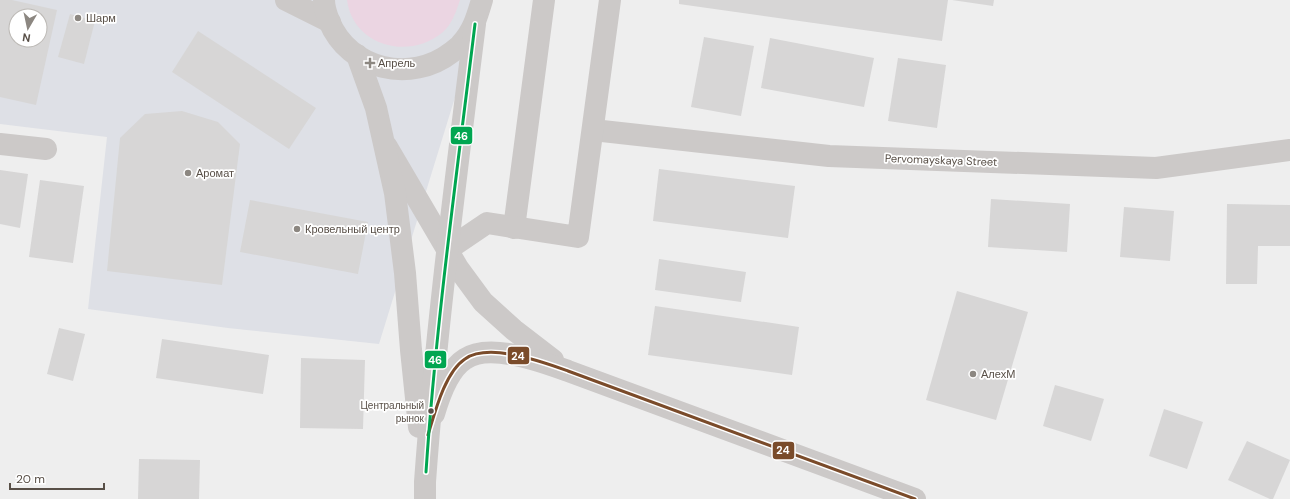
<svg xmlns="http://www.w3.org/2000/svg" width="1290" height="499" viewBox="0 0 1290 499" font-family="'DM Sans',sans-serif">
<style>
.commercial{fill:#dee0e6;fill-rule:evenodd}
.green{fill:#ebd5e2}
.building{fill:#d7d6d6;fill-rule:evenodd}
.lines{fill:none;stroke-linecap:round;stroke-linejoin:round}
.minor{stroke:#ccc9c8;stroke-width:22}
.tertiary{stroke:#ccc9c8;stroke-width:22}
.bus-1-casing{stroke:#fff;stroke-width:6}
.bus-2-casing{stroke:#fff;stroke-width:6}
.bus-1{stroke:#7a4b2a;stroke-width:3}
.bus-2{stroke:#00a651;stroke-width:3}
.poi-dot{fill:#8c8781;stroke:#fff;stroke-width:1.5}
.bus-dot{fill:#584f47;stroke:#fff;stroke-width:1.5}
.labels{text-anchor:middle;stroke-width:3.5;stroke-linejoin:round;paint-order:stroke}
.bus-label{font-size:10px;fill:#584f47;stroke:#fff;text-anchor:end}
.poi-label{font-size:11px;fill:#584f47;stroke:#fff;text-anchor:start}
.street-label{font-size:11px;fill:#584f47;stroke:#fff}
.line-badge{stroke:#fff;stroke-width:1.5}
.badge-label{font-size:11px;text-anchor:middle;font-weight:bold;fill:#fff}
</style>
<rect width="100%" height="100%" fill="#eee"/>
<!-- commercial -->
<path class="commercial" d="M0,0h485l-106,344 -151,-16 -140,-19 19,-172 -107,-13zM16,16h24v24h-24z"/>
<!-- green -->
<path class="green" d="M347,0h113c-4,12 -8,24 -17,32 -34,29 -90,14 -96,-32z"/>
<!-- building -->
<g class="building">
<path d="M0,0h12l45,10 -21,95 -36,-8zM16,16h24v24h-24z"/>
<path d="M679,0h269l-6,41 -263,-37z"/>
<path d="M952,0h42l-1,6z"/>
<path d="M70,14l25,7 -11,43 -26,-7z"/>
<path d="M198,31l118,77 -27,41 -117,-77z"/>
<path d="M704,37l50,9 -13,70 -50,-9z"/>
<path d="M770,38l104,20 -10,49 -103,-19z"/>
<path d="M898,58l48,7 -9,63 -49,-7z"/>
<path d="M182,111l36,11 22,22 -18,141 -115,-14 13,-133 25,-24z"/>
<path d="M659,169l136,17 -7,52 -135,-17z"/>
<path d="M0,170l28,4 -8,54 -20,-4z"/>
<path d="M40,180l44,6 -11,77 -44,-6z"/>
<path d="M991,199l79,5 -3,48 -79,-5z"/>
<path d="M250,200l118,22 -10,52 -118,-22z"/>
<path d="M1227,204l63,1v41h-32l-1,38h-31z"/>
<path d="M1124,207l50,4 -4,50 -50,-4z"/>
<path d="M659,259l87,13 -5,30 -86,-12z"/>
<path d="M957,291l71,21 -32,108 -70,-20z"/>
<path d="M655,306l144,21 -7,48 -144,-20z"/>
<path d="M59,328l26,6 -12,47 -26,-7z"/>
<path d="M162,339l107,16 -6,39 -107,-16z"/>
<path d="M301,358l64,2 -2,69 -63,-1z"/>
<path d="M1055,385l49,14 -13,42 -48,-15z"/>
<path d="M1164,409l39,13 -16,47 -38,-13z"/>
<path d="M1247,441l43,19 -17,39h-3l-42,-19z"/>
<path d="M139,459l61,1 -1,39h-61z"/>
</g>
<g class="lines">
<!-- minor -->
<g class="minor">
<path d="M593,130l236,26 327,12 134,-18"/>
<path d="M0,144l46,5"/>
<path d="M387,147l71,121 25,34 31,28 39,30"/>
<path d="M514,228l30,-228"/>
<path d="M447,250l40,-27 91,14 32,-237"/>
<path d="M434,414c5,-17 15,-45 31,-55 24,-17 78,3 103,12l347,128"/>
</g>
<!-- tertiary -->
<g class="tertiary">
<path d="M286,0l44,22"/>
<path d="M324,0c0,8 2,13 5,21 20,49 82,63 123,31 3,-3 7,-5 9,-8 12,-13 16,-27 21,-44"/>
<path d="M357,55l19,53 19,85 10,80 6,77 8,77"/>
<path d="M425,499v-17c11,-153 31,-305 50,-458"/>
</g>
<defs>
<path id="bus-1" d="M428,435c7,-23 17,-63 37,-76 24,-17 78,3 103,12l347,128"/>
<path id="bus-2" d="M426,472c10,-150 31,-299 49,-448"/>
</defs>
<!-- bus-1 casing -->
<use href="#bus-1" class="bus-1-casing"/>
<!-- bus-2 casing -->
<use href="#bus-2" class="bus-2-casing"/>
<!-- bus-1 -->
<use href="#bus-1" class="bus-1"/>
<!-- bus-2 -->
<use href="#bus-2" class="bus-2"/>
</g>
<!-- markers -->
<g class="poi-dot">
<circle cx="78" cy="18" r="4"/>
<path d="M368 57h4v4h4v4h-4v4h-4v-4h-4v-4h4z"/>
<circle cx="188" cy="173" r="4"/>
<circle cx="297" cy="229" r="4"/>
<circle cx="973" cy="374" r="4"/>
</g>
<circle class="bus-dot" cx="431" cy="411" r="3.5"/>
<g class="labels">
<!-- bus labels -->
<g class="bus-label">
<text x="424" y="409">Центральный<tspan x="424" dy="13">рынок</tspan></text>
</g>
<!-- poi labels -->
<g class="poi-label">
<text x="86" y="22">Шарм</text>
<text x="378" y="67">Апрель</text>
<text x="196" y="177">Аромат</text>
<text x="305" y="233">Кровельный центр</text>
<text x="981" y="378">АлехМ</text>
</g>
<!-- street labels -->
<g class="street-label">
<text transform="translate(941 160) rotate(2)" y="4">Pervomayskaya Street</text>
</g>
</g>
<g class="line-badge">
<rect x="450" y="126" width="23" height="19" rx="4" fill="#00a651"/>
<rect x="507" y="346" width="23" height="19" rx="4" fill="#7a4b2a"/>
<rect x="424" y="350" width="23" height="19" rx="4" fill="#00a651"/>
<rect x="772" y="441" width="23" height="19" rx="4" fill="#7a4b2a"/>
</g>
<g class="badge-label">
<text x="461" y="140">46</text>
<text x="518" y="360">24</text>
<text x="435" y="364">46</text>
<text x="783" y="454">24</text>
</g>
<!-- north arrow -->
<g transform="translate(28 28) rotate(189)"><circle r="19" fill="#ffffff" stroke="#bcb9b5"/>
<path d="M0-3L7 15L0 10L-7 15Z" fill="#8c8781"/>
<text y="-6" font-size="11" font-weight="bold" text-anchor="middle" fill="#584f47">N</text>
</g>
<!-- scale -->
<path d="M10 483v6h94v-6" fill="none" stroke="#584f47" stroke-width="2"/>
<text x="16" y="483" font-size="12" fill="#584f47" stroke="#ffffff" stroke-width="3" paint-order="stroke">20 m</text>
</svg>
